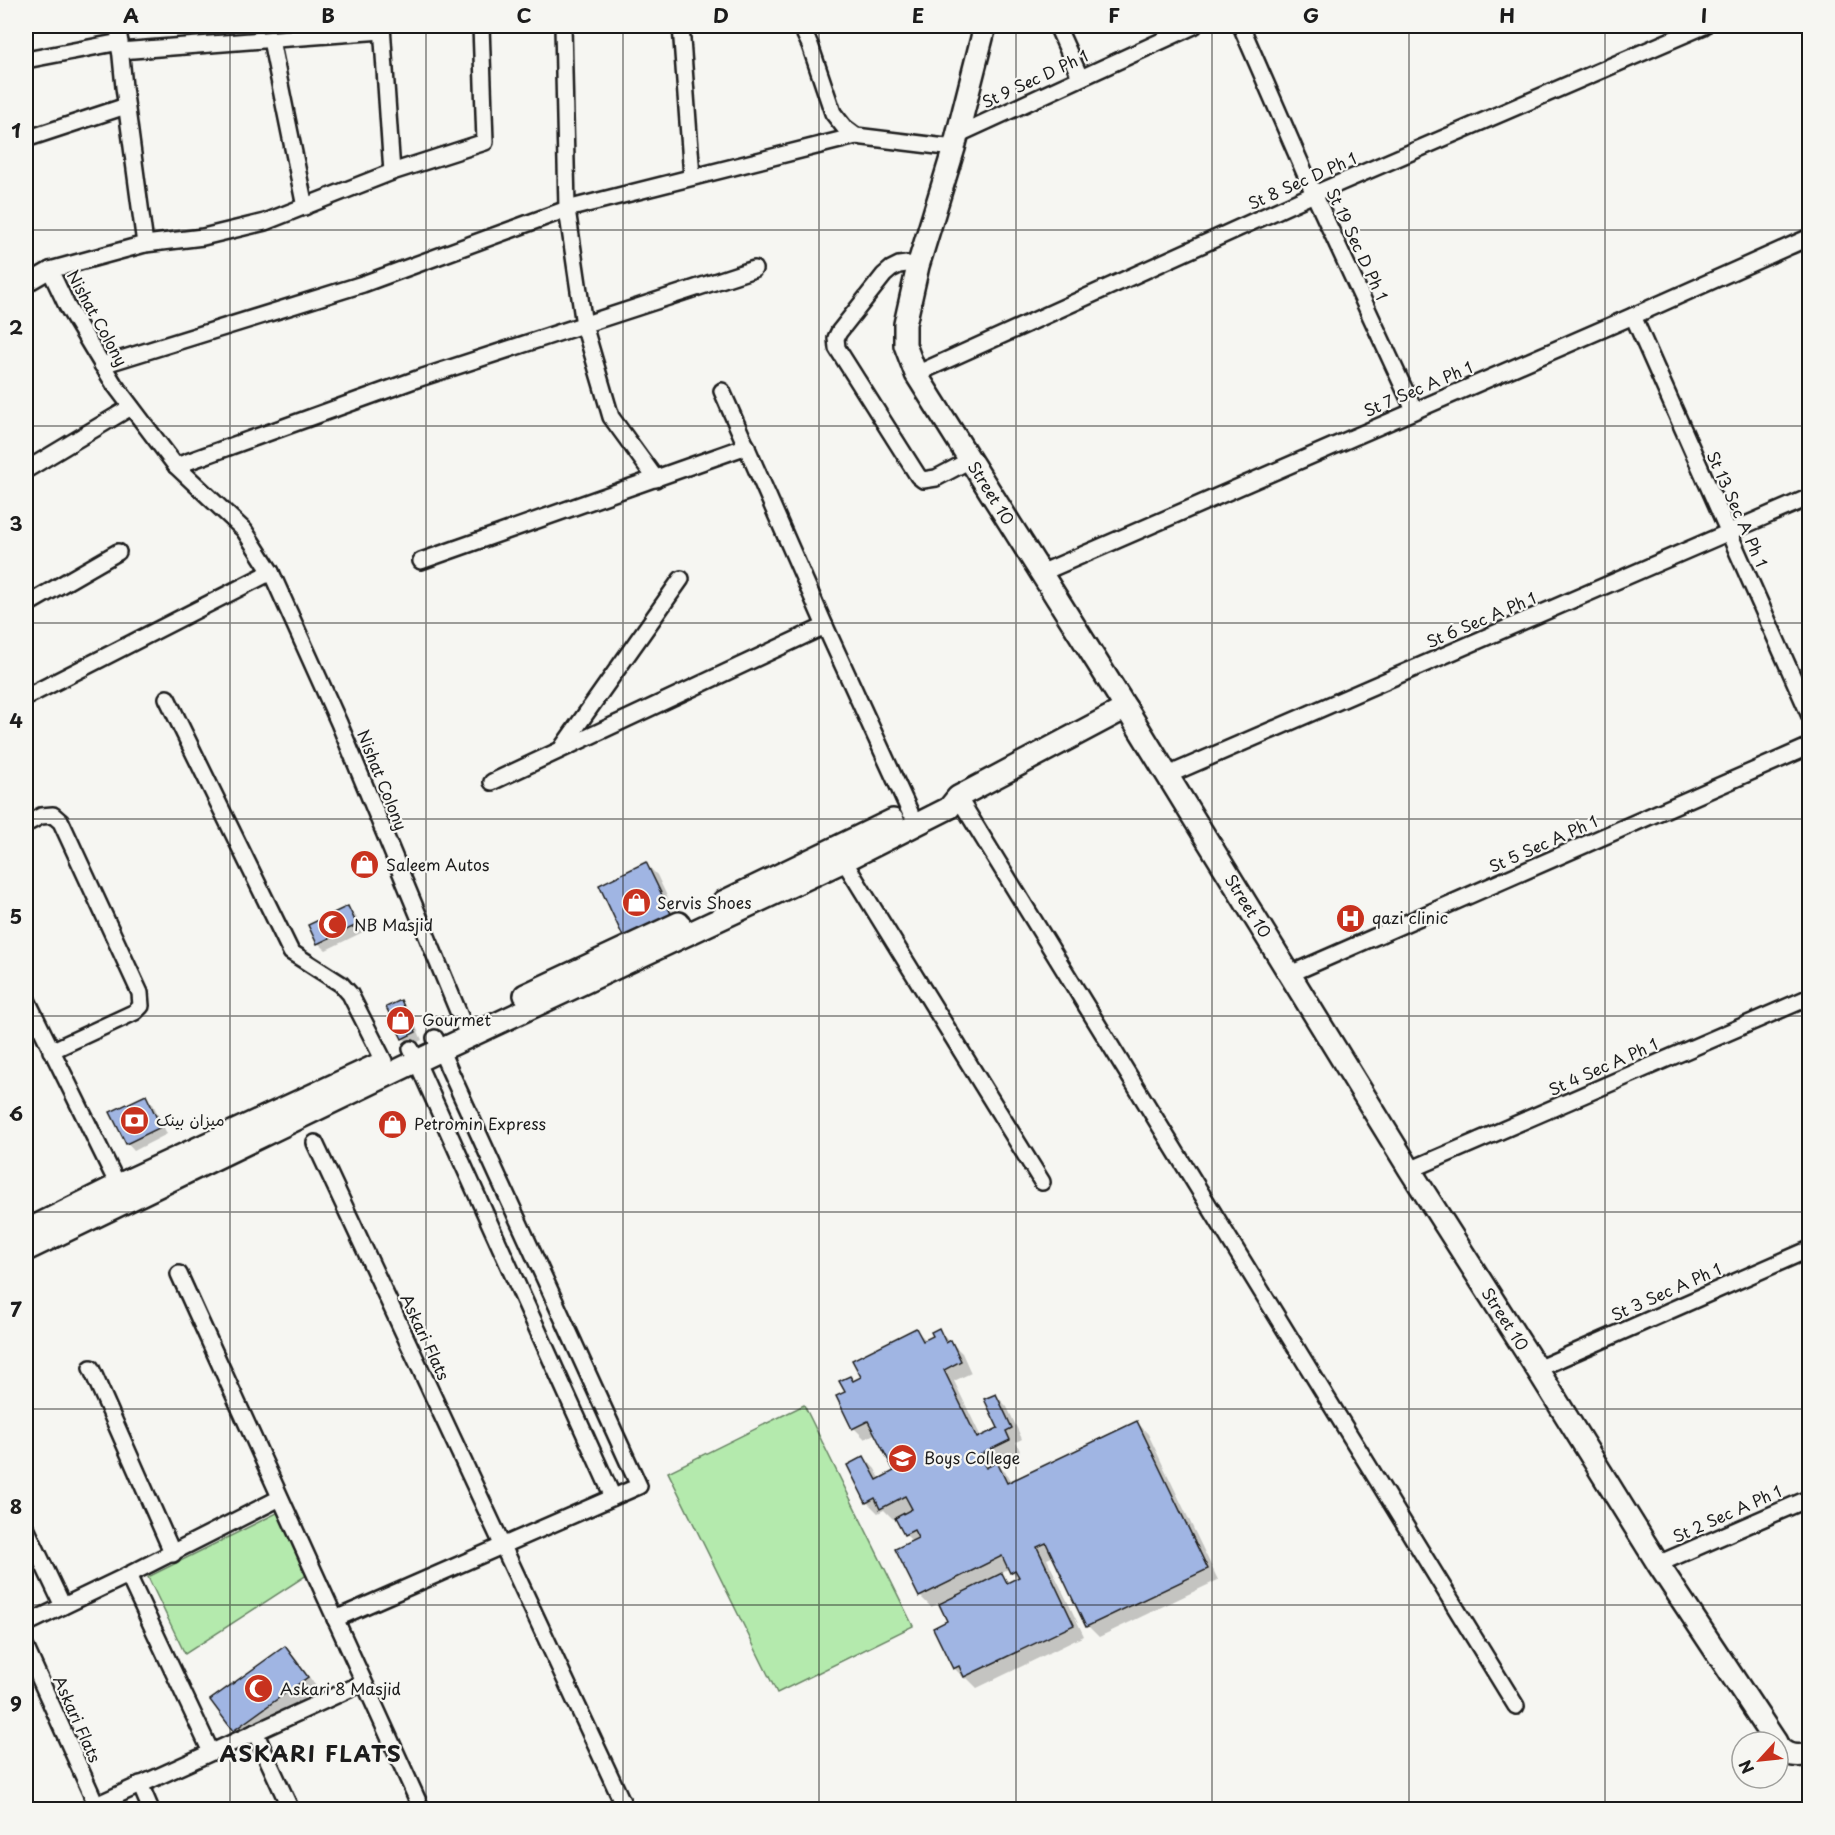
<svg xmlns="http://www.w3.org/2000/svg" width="1835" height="1835" viewBox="0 0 1835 1835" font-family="'Playpen Sans','Playpen Sans Arabic',sans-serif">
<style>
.green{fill:#b4eaad;stroke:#688364;stroke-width:1.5}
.shadow{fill:#0003;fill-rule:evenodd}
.building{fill:#a0b5e3;stroke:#1c1c1c;stroke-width:1.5}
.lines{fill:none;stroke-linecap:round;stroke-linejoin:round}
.street-casing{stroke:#1c1c1c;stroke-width:20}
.secondary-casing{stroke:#1c1c1c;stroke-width:26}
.street{stroke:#f6f6f2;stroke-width:15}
.secondary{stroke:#f6f6f2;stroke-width:21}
.grid{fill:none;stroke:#1c1c1c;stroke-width:1.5;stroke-opacity:0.55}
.labels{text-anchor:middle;stroke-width:4.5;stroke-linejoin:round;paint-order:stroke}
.street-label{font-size:16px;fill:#1c1c1c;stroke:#f6f6f2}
.poi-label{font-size:16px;fill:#1c1c1c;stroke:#f6f6f2;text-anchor:start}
.district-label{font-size:22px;font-weight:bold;letter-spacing:1.5px;fill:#1c1c1c;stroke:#f6f6f2}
.neatline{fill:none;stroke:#1c1c1c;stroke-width:2}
.grid-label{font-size:20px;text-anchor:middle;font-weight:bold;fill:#1c1c1c}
</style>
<rect width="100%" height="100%" fill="#f6f6f2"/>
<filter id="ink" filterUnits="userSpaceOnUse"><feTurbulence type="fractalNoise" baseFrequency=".0167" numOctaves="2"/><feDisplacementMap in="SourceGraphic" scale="12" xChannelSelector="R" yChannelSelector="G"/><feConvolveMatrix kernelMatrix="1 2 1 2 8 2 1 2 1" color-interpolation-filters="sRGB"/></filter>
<g filter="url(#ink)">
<!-- green -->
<g class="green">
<path d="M804,1405l109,221 -136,67 -109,-221z"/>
<path d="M285,1509l28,62 -128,83 -37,-77z"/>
</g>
<!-- shadow -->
<g class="shadow">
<path d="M646,864l11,11 27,57 -45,21z"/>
<path d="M348,908l7,7 8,17 -37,18 -8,-7z"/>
<path d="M400,1002l8,7 14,31 -11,5 -8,-7z"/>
<path d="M145,1097l8,7 14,30 -33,17 -7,-8z"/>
<path d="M916,1330l11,11 8,-4 3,-7 24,23 9,20 -17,8 27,56 19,-9 -4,-33 11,12 15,32 -6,3 4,9 -24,12 12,12 4,7 125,-60 11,12 70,146 -119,57 -11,-11 -34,-70 -7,3 37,77 -107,52 -10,-10 -2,1 -11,-11 -5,-47 -9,-18 -9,4 -11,-11 -7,-54 -8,-8 -9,-17 -3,2 -9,-9 -6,3 -11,-11 -3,-45 11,12 6,11 15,-8 -20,-39 -11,6 -11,-11 -7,-35 7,-11 9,-4zM1010,1568l8,11 -8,4 -10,-10z"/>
<path d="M285,1648l11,11 22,30 -72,53 -12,-12 -22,-30z"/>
</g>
<!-- building -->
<g class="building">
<path d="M646,862l28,58 -48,23 -27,-58z"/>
<path d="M348,906l9,19 -40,19 -9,-19z"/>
<path d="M401,1000l15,32 -14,7 -16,-32z"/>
<path d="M146,1095l15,32 -35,17 -16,-32z"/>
<path d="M916,1328l7,13 10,-5 -2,-4 8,-4 7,15 5,-3 10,21 -17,9 33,68 21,-10 -14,-29 12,-5 16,34 -6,3 4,9 -31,15 7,13 11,-6 10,21 130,-62 71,148 -122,58 -40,-84 -9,4 37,78 -110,52 -5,-11 -6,3 -20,-41 14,-7 -8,-17 63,-31 5,10 12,-6 -4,-7 -5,3 -8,-17 -83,41 -24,-48 23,-11 -4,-8 -10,5 -9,-17 17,-9 -7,-13 -25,13 -5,-11 -9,5 -19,-38 17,-9 13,24 17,-9 -26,-50 -16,8 -16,-33 9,-4 -6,-11 11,-5 3,5 8,-4 -9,-17z"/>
<path d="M285,1646l23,31 -75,54 -23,-31z"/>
</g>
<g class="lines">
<defs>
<g id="street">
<path d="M118,26l6,61 21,157"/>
<path d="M382,26l10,146"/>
<path d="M563,26l4,183 17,116 27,92 45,62"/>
<path d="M681,26l11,151"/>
<path d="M801,26l9,19 23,68 11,14 12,9 98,12"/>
<path d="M1057,26l23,51"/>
<path d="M1241,26l73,168 100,216"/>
<path d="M271,40l34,167"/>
<path d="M120,51l262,-20"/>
<path d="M26,60l94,-18"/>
<path d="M957,135l237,-109"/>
<path d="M26,139l100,-33"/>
<path d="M918,266l-11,-2 -8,1 -8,4 -7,6 -45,57 -3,6 1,10 81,128 5,4 13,-2 34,-18"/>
<path d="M50,270l17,36 47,78 62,82 68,64 27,42 68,151 130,315"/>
<path d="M26,284l24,-14 95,-26 58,-7 62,-15 127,-50 93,-30 -4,-116"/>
<path d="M1633,316l177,400"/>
<path d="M102,365l261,-81 204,-75 289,-73"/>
<path d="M916,374l398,-180 390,-168"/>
<path d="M722,391l103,235 85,186"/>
<path d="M176,466l241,-87 337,-110"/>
<path d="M26,470l105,-63"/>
<path d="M421,561l326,-115"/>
<path d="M1041,573l592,-257 177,-79"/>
<path d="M26,605l92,-53"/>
<path d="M26,697l245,-125"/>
<path d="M167,698l124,254 50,32 9,10 34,67"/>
<path d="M563,746l118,-167"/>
<path d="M1168,775l642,-278"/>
<path d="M492,782l333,-156"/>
<path d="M958,797l558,909"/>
<path d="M26,824l15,-8 12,-1 8,7 79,171 1,13 -6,6 -84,39"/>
<path d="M844,861l198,321"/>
<path d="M1290,974l520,-228"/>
<path d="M26,998l92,187"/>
<path d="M411,1049l202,448"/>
<path d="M315,1143l311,667"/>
<path d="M1410,1170l400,-173"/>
<path d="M179,1274l243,536"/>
<path d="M91,1368l82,186"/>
<path d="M1537,1369l273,-120"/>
<path d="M26,1528l37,78"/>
<path d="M1658,1564l152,-66"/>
<path d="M128,1575l83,177"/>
<path d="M335,1619l304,-133 -204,-448"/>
<path d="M26,1624l102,-49 152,-77"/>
<path d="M26,1648l70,156"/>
<path d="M255,1732l36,78"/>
<path d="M140,1784l11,26"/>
<path d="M85,1810l278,-127"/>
</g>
<g id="secondary">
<path d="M985,26l-31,122 -36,118 -13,58v21l11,29 210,334 284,462 127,199 121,195 118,178"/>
<path d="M723,902l170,-82"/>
<path d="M525,995l154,-72"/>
<path d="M26,1231l92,-46 257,-119"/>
<path d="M26,1250l391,-189 427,-200 105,-53 9,-11 168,-89"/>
<path d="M1778,1746c7,10 20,11 32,8"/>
</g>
</defs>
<!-- street casing -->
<use href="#street" class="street-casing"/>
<!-- secondary casing -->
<use href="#secondary" class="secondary-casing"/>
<!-- street -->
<use href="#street" class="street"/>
<!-- secondary -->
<use href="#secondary" class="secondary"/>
</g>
</g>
<!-- grid -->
<path class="grid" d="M230,26v1784M426,26v1784M623,26v1784M819,26v1784M1016,26v1784M1212,26v1784M1409,26v1784M1605,26v1784M26,230h1784M26,426h1784M26,623h1784M26,819h1784M26,1016h1784M26,1212h1784M26,1409h1784M26,1605h1784"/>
<!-- icons -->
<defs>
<symbol id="shop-disc" viewBox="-11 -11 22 22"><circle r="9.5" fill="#c8321e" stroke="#f6f6f2"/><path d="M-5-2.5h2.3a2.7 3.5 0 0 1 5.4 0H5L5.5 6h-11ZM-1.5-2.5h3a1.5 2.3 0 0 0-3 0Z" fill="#fff"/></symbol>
<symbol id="hospital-disc" viewBox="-11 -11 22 22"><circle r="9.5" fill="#c8321e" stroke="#f6f6f2"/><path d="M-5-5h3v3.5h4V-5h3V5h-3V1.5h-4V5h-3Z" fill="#fff"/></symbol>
<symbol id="mosque-disc" viewBox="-11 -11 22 22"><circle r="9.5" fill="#c8321e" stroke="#f6f6f2"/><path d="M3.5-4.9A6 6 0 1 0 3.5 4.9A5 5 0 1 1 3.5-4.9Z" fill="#fff"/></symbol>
<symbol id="bank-disc" viewBox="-11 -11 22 22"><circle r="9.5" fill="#c8321e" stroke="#f6f6f2"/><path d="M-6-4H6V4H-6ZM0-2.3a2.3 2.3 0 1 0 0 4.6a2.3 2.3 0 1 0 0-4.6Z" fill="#fff"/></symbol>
<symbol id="school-disc" viewBox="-11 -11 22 22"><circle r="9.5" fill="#c8321e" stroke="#f6f6f2"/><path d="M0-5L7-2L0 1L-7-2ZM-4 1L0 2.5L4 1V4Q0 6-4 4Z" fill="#fff"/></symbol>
</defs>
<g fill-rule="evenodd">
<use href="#shop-disc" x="348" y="848" width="33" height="33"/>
<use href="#shop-disc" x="620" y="886" width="33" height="33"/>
<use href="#hospital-disc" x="1334" y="902" width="33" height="33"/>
<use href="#mosque-disc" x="316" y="908" width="33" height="33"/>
<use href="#shop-disc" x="384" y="1004" width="33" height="33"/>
<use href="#bank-disc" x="118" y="1104" width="33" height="33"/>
<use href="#shop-disc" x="376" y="1108" width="33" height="33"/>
<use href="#school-disc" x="886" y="1442" width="33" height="33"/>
<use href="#mosque-disc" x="242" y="1672" width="33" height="33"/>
</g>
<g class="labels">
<!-- street labels -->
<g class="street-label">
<text transform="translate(1035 79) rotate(-25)" y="6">St 9 Sec D Ph 1</text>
<text transform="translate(1302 181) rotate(-24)" y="6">St 8 Sec D Ph 1</text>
<text transform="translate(1357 244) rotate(65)" y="6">St 19 Sec D Ph 1</text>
<text transform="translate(97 318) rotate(61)" y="6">Nishat Colony</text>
<text transform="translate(1418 389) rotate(-23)" y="6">St 7 Sec A Ph 1</text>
<text transform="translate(991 493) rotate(58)" y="6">Street 10</text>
<text transform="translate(1737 509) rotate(66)" y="6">St 13 Sec A Ph 1</text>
<text transform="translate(1481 620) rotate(-23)" y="6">St 6 Sec A Ph 1</text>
<text transform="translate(382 780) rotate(68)" y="6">Nishat Colony</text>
<text transform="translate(1543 844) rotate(-24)" y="6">St 5 Sec A Ph 1</text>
<text transform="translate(1248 906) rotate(58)" y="6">Street 10</text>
<text transform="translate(1603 1067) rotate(-24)" y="6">St 4 Sec A Ph 1</text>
<text transform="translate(1666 1292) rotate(-24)" y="6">St 3 Sec A Ph 1</text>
<text transform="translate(1505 1319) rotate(57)" y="6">Street 10</text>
<text transform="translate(425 1337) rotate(65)" y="6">Askari Flats</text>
<text transform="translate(1727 1514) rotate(-24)" y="6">St 2 Sec A Ph 1</text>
<text transform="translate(77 1719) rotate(66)" y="6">Askari Flats</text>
</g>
<!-- poi labels -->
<g class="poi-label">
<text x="386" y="871">Saleem Autos</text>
<text x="657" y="909">Servis Shoes</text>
<text x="1372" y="924">qazi clinic</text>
<text x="354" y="931">NB Masjid</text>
<text x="422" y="1026">Gourmet</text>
<text x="156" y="1126">میزان بینک</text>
<text x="414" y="1130">Petromin Express</text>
<text x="924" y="1464">Boys College</text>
<text x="280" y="1695">Askari 8 Masjid</text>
</g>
<!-- district labels -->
<g class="district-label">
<text x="311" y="1762">ASKARI FLATS</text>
</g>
</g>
<!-- margin -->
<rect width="1835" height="1835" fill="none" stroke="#f6f6f2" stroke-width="66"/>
<!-- north arrow -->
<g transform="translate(1760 1760) rotate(243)"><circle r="28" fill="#f6f6f2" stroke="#9f9f9c" stroke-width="1.5"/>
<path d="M0-4.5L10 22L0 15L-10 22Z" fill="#c8321e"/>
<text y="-9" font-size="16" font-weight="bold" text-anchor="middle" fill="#1c1c1c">N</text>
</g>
<rect x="33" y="33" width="1769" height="1769" class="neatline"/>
<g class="grid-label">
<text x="131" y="23">A</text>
<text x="328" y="23">B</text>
<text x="524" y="23">C</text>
<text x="721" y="23">D</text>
<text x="918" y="23">E</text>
<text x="1114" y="23">F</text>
<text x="1311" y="23">G</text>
<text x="1507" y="23">H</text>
<text x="1704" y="23">I</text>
<text x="16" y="138">1</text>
<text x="16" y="335">2</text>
<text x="16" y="531">3</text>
<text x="16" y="728">4</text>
<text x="16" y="924">5</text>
<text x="16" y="1121">6</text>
<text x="16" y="1317">7</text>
<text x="16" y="1514">8</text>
<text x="16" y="1711">9</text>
</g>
</svg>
